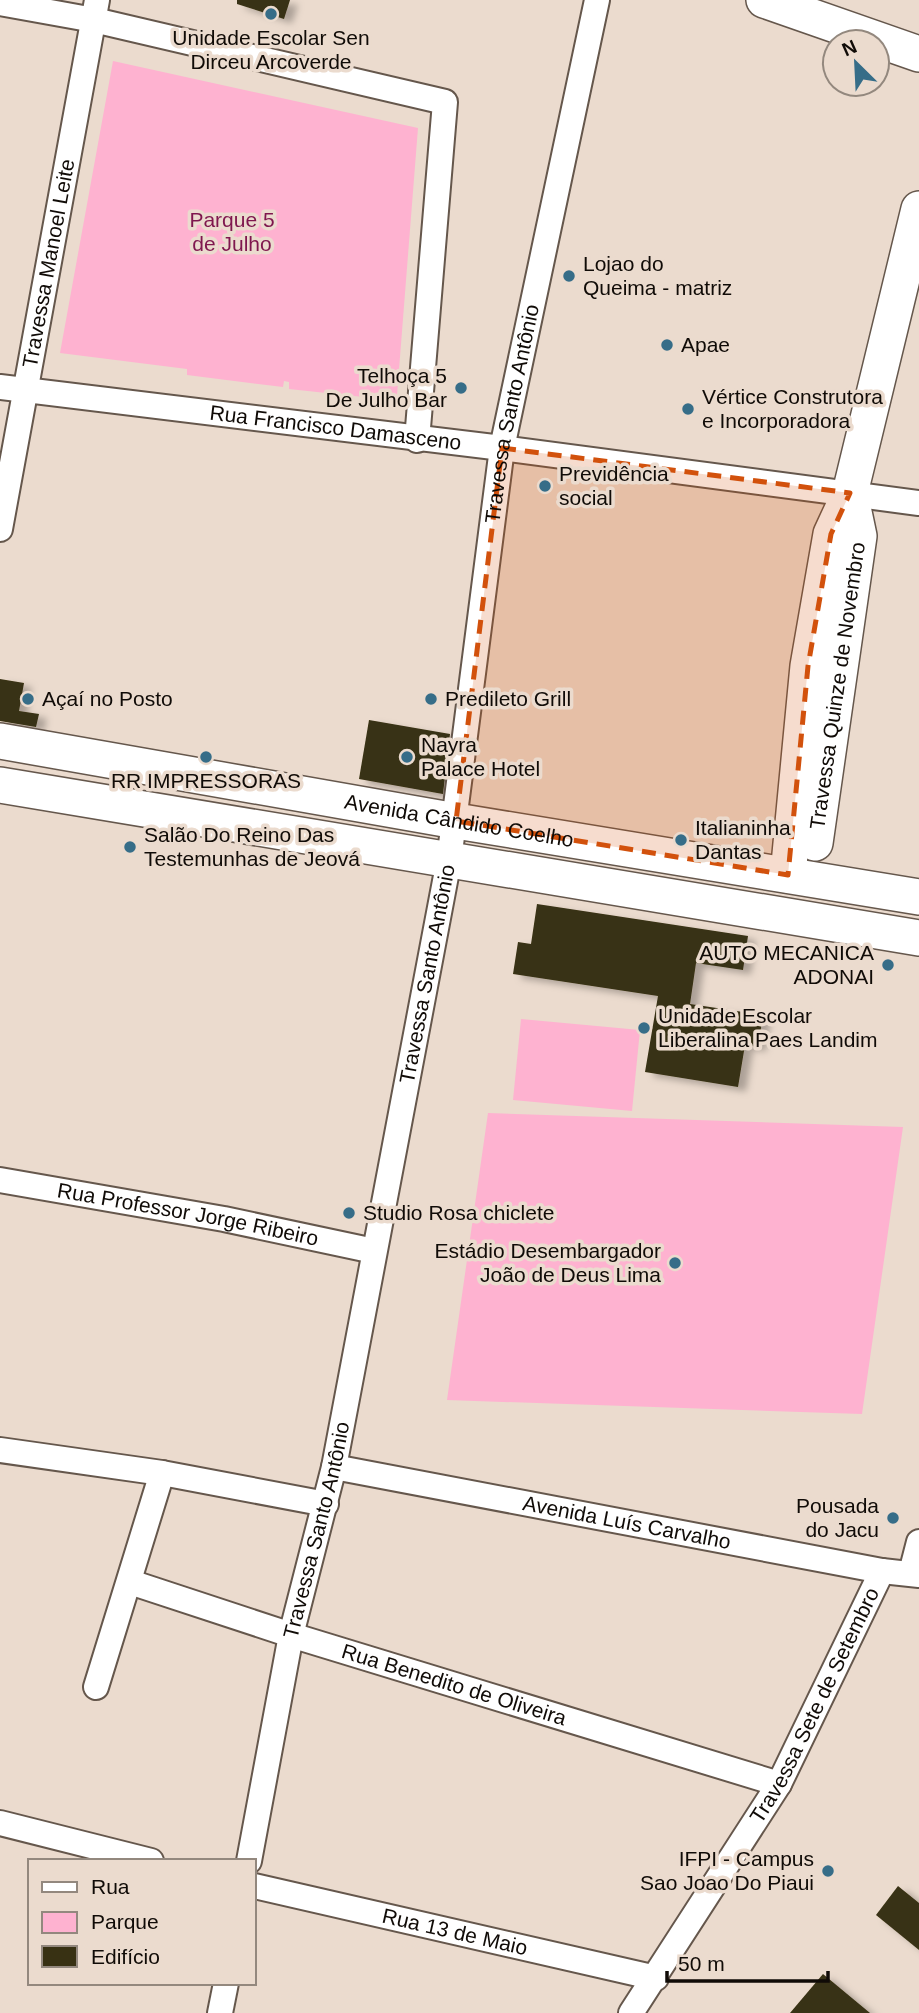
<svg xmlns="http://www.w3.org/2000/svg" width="919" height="2013" viewBox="0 0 919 2013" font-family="Arial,sans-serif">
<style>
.green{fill:#feb2d0}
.building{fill:#383113;filter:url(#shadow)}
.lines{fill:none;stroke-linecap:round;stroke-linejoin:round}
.street-casing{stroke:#65574c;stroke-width:28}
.secondary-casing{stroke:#65574c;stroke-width:38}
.street{stroke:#fff;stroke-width:24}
.secondary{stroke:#fff;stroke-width:35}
.marked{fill:#d2510c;fill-opacity:0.2;stroke:#d2510c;stroke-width:5;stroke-dasharray:14 9;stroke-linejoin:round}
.poi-dot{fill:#366d88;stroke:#ebdbce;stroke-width:2.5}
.labels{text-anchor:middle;stroke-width:7;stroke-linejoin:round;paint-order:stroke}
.poi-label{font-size:21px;fill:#100b07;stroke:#ebdbce;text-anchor:start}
.park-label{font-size:21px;fill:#7f174e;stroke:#ebdbce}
.street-label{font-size:21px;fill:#100b07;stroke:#ebdbce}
</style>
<defs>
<filter id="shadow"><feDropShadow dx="8" dy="4.5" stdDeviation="3.5" flood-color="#0004"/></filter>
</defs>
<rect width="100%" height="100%" fill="#ebdbce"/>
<!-- green -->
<g class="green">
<path d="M113,61l305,67 -21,267 -23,-2 -1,5 -84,-9v-7l-5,-1 -1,6 -96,-12v-6l-127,-16z"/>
<path d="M521,1019l119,11 -8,81 -119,-11z"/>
<path d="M488,1113l415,14 -41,287 -415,-14z"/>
</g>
<!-- building -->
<g class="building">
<path d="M237,0h53l-6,19 -47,-15z"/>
<path d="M0,679l24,4 -5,28 20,3 -3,13 -36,-6z"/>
<path d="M369,720l81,14 -7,60 -84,-15z"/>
<path d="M537,904l211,32 -5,34 -47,-7 -6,41 73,11 -5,32 -13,-2 -7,42 -93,-15 13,-76 -145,-22 5,-32 13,2z"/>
<path d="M898,1886l21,17v47l-43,-35z"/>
<path d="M823,1974l47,39h-80z"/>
</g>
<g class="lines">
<defs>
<g id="street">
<path d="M0,3l94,17 351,82 -28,338"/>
<path id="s1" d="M0,387l502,61 417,55"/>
<path id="s2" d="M0,529l97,-529"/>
<path id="s3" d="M0,1180l224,39 150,32"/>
<path d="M0,1450l162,23 164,31"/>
<path id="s4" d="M334,1467l548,104 37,4"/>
<path d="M911,1573l8,-31"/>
<path id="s5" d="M130,1582l161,53 488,149"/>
<path d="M96,1687l66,-214"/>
<path d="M0,1823l151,38"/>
<path id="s6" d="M249,1861l42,-226 43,-168 115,-607 53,-412 95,-448"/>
<path id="s7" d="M254,1886l402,92"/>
<path d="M220,2013l6,-30"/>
<path id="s8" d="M631,2013l148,-229 103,-213"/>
</g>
<g id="secondary">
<path d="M764,0l155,54"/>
<path id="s9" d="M0,741l456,80 463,76"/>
<path d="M0,785l919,153"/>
<path id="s10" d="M815,843l44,-307 -9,-43"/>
<path d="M788,875l20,-209 23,-132 19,-41 69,-284"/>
</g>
</defs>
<!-- street casing -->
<use href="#street" class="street-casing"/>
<!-- secondary casing -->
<use href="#secondary" class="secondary-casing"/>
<!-- street -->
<use href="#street" class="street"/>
<!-- secondary -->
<use href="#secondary" class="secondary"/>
</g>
<!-- marked area -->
<path class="marked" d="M502,448l348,45 -19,41 -23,132 -20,209 -332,-54z"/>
<!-- markers -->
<g class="poi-dot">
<circle cx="271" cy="14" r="7"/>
<circle cx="569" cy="276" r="7"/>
<circle cx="667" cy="345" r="7"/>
<circle cx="461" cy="388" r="7"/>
<circle cx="688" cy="409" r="7"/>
<circle cx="545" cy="486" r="7"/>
<circle cx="28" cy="699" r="7"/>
<circle cx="431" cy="699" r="7"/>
<circle cx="206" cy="757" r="7"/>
<circle cx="407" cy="757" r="7"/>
<circle cx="681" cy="840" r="7"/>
<circle cx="130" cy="847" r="7"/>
<circle cx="888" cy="965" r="7"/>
<circle cx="644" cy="1028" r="7"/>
<circle cx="349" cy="1213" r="7"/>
<circle cx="675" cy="1263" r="7"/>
<circle cx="893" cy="1518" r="7"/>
<circle cx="828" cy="1871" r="7"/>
</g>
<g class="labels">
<!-- poi labels -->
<g class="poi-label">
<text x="271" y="45" text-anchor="middle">Unidade Escolar Sen<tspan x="271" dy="24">Dirceu Arcoverde</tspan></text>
<text x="583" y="271">Lojao do<tspan x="583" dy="24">Queima - matriz</tspan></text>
<text x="681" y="352">Apae</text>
<text x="447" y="383" text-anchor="end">Telhoça 5<tspan x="447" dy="24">De Julho Bar</tspan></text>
<text x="702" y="404">Vértice Construtora<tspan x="702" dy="24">e Incorporadora</tspan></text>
<text x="559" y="481">Previdência<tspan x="559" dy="24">social</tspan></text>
<text x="42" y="706">Açaí no Posto</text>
<text x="445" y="706">Predileto Grill</text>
<text x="421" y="752">Nayra<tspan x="421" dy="24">Palace Hotel</tspan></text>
<text x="206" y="788" text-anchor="middle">RR IMPRESSORAS</text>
<text x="695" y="835">Italianinha<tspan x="695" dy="24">Dantas</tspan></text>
<text x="144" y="842">Salão Do Reino Das<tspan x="144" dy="24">Testemunhas de Jeová</tspan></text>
<text x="874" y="960" text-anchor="end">AUTO MECANICA<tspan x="874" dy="24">ADONAI</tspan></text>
<text x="658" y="1023">Unidade Escolar<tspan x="658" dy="24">Liberalina Paes Landim</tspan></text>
<text x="363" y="1220">Studio Rosa chiclete</text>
<text x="661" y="1258" text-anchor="end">Estádio Desembargador<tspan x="661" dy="24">João de Deus Lima</tspan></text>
<text x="879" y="1513" text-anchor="end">Pousada<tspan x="879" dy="24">do Jacu</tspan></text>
<text x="814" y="1866" text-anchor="end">IFPI - Campus<tspan x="814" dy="24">Sao Joao Do Piaui</tspan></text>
</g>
<!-- park labels -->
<g class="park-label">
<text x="232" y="227">Parque 5<tspan x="232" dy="24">de Julho</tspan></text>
</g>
<!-- street labels -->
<g class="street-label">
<text dy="7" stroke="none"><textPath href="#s2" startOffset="270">Travessa Manoel Leite</textPath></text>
<text dy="7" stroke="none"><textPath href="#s6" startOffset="1472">Travessa Santo Antônio</textPath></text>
<text dy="7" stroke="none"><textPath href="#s1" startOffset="338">Rua Francisco Damasceno</textPath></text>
<text dy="7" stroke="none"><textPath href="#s10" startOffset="159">Travessa Quinze de Novembro</textPath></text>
<text dy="7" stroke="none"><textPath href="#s9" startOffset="466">Avenida Cândido Coelho</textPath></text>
<text dy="7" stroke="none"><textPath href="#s6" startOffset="905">Travessa Santo Antônio</textPath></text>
<text dy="7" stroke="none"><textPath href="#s3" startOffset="191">Rua Professor Jorge Ribeiro</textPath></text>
<text dy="7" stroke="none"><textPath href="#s4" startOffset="298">Avenida Luís Carvalho</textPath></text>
<text dy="7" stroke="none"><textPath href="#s6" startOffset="338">Travessa Santo Antônio</textPath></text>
<text dy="7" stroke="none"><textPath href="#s5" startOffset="340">Rua Benedito de Oliveira</textPath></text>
<text dy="7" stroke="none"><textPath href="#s8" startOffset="359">Travessa Sete de Setembro</textPath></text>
<text dy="7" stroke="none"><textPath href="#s7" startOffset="206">Rua 13 de Maio</textPath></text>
</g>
</g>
<!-- legend -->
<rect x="28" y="1859" width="228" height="126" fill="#ebdbce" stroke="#93887e" stroke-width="2"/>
<rect x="42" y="1882" width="35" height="10" fill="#ffffff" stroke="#93887e" stroke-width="2"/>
<text x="91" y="1894" font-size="21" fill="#100b07">Rua</text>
<rect x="42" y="1912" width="35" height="21" fill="#feb2d0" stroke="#93887e" stroke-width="2"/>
<text x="91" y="1929" font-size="21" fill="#100b07">Parque</text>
<rect x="42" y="1946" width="35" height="21" fill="#383113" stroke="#93887e" stroke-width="2"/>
<text x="91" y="1964" font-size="21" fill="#100b07">Edifício</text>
<!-- north arrow -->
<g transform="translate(856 63) rotate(336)"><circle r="33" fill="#ebdbce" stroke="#93887e" stroke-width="2"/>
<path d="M0-5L12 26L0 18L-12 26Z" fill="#366d88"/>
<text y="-10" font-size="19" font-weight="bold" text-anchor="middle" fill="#100b07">N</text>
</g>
<!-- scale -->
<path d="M667 1971v10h161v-10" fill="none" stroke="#100b07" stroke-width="3.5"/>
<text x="678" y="1971" font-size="21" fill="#100b07" stroke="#ebdbce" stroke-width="5" paint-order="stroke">50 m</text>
</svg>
